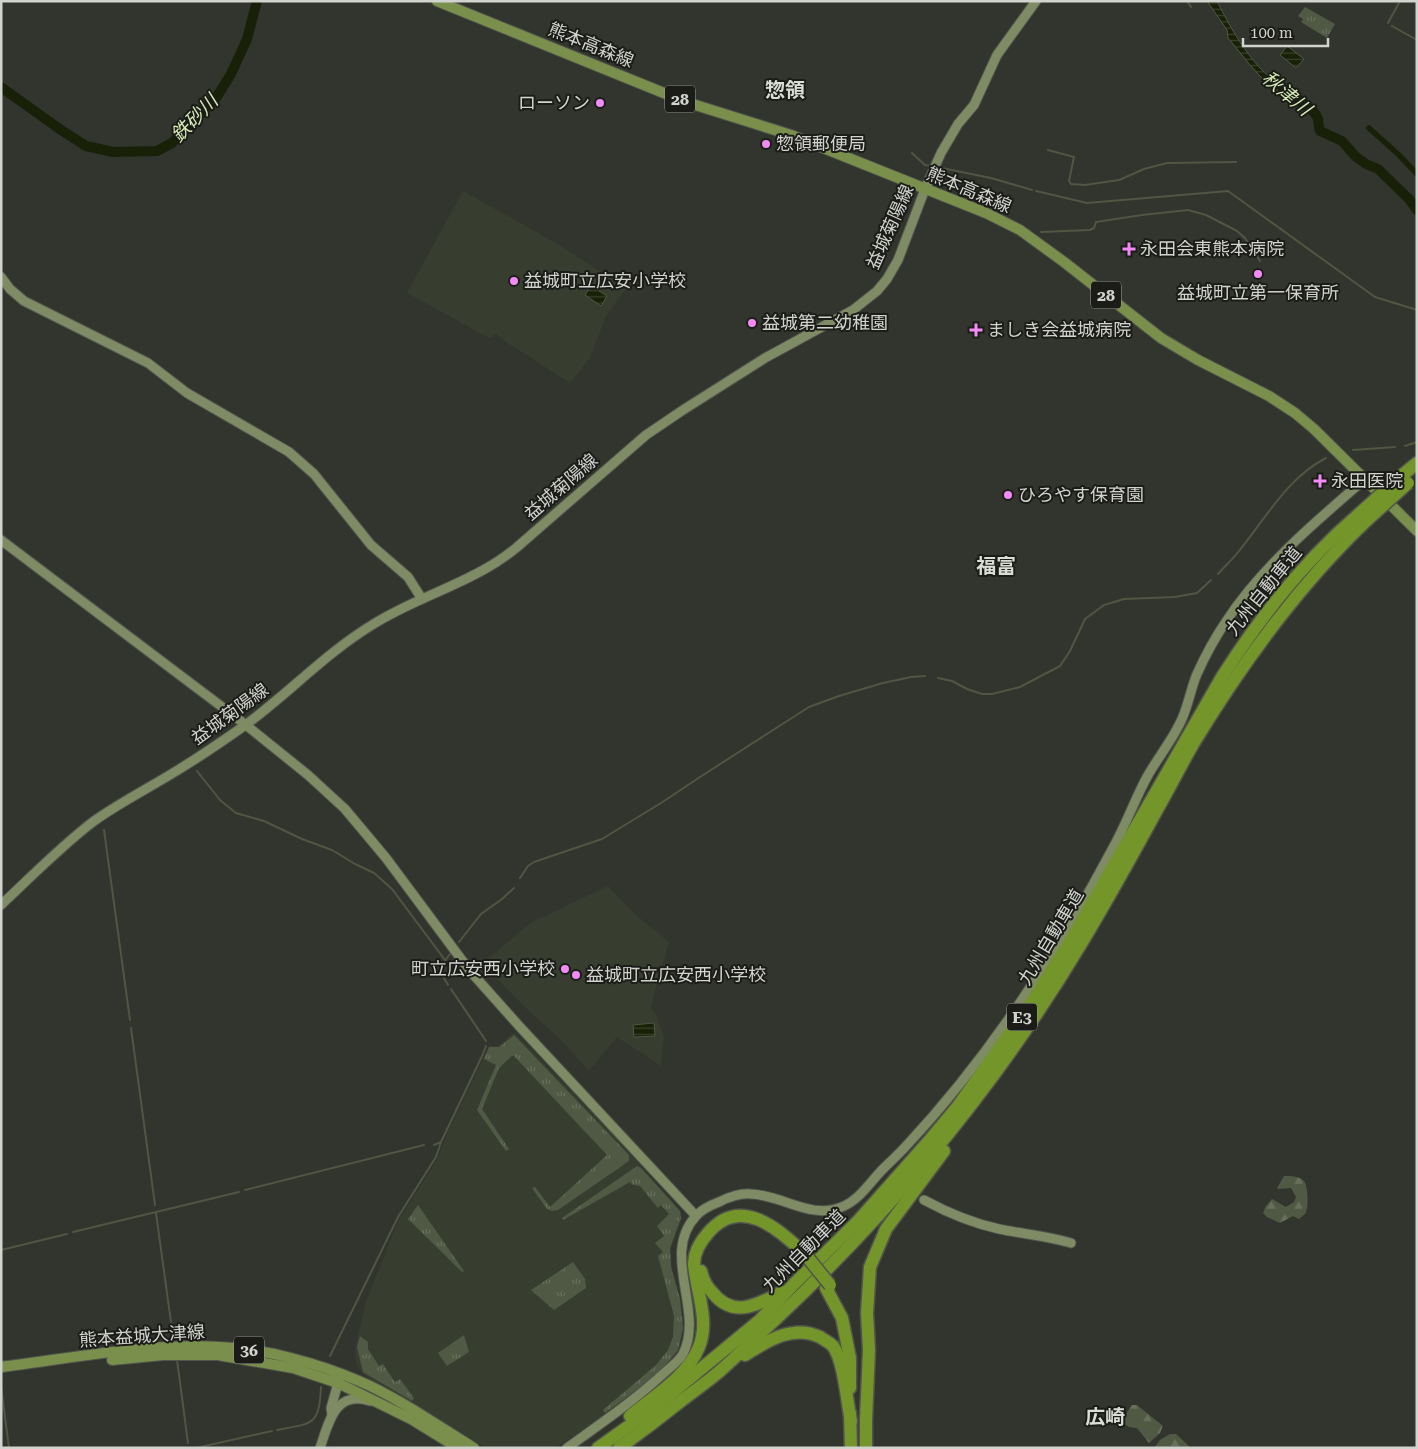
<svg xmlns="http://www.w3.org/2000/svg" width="1418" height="1449" viewBox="0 0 1418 1449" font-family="'Roboto Serif','Noto Sans JP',serif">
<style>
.built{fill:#373d2f}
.grass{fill:url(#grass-tufts)}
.forest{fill:url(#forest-firs)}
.water{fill:url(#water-rules);stroke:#505643}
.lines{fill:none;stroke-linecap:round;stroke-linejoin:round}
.stream{stroke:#505643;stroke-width:2}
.canal{stroke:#182108;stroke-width:5.5}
.river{stroke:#182108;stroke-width:10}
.secondary-casing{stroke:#51544c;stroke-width:11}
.primary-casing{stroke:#51544c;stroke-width:12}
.highway-casing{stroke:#51544c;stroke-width:15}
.secondary{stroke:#7e8b64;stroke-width:9}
.primary{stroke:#798f4b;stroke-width:10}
.highway{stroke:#739529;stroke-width:12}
.highway-bridge-casing{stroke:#51544c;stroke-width:15;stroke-linecap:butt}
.highway-bridge{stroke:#739529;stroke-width:12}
.poi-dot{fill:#f18af4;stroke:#1b1c18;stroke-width:2}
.labels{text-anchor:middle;stroke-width:4;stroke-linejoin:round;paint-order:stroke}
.shield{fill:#1b1c18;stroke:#9a9c97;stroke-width:1}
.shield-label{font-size:16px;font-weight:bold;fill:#d1d3ce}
.street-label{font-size:18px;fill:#d1d3ce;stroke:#1b1c18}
.poi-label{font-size:18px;fill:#d1d3ce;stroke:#1b1c18;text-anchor:start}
.water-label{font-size:19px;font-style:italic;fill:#d5eab5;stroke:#1b1c18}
.quarter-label{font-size:20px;font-weight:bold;fill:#d9ddd3;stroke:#1b1c18}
</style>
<defs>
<pattern id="grass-tufts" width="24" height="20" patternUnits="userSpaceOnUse" patternTransform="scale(1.25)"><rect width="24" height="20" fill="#505943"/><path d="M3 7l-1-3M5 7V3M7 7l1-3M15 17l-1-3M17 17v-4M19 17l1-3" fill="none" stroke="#68705d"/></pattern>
<pattern id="forest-firs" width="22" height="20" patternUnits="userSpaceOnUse" patternTransform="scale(1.25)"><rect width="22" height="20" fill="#505943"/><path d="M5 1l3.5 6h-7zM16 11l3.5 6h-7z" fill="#68705d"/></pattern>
<pattern id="water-rules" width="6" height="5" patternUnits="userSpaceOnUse" patternTransform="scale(1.25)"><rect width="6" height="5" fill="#182108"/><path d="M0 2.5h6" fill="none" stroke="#39402b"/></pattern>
</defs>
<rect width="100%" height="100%" fill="#32352d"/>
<!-- built -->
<g class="built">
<path d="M463,191l93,52 70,45 -20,28 -16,42 -20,25 -64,-41 -10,-8 -7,4 -82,-45z"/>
<path d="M608,886l28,29 33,27 -15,52 -3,14 4,4 9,25 -3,29 -44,-29 -28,34 -29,-32 -30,-27 -48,-48 48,-41z"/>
<path d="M515,1033l98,102 68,76 1,8 -11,30 1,18 8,32 4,29 -5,23 -21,24 -62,47 -41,26h-68l-115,-68 -10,-7 -6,-9 -1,-16 11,-46 32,-81 39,-61 11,-28 41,-86h9l13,-12z"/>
</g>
<!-- grass -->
<g class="grass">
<path d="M1305,7l30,17 -8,14 -26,-16 2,-3 -5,-3z"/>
<path d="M514,1035l115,120v6l-71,49 -6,1 -5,-2 -15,-21 3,-1 15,20 57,-52 -94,-100 -14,13 -17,41 27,40 -3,2 -29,-41 19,-45 -12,-6 5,-12h10z"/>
<path d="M637,1166l4,2 39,43 1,7 -11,30 1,19 9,32 3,29 -5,22 -21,25 -52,38 -2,-3 53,-45 12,-15 5,-13 1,-21 -16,-60 5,-4 -8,-9 9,-7 -7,-10 12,-12 -8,-9 -3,3 -18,-22 -7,-1 -3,-3 -67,38 -1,-2z"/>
<path d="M418,1205l46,66 -2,1 -54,-53z"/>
<path d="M573,1262l12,17 1,9 -32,22 -23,-20z"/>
<path d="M464,1335l5,17 -22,14 -9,-13z"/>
<path d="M360,1336l8,6v7l11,17 4,-2 12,18 5,-3 14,19 -2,3 -49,-29 -6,-25z"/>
</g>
<!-- forest -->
<g class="forest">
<path d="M1284,1176c7,0 15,0 20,5 4,5 5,27 1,33 -2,2 -4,3 -6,5l-6,-3 -13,7 -13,-6 -4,-4 3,-7 6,-7 14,8 8,-5 2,-5 -5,-9 -13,1 -1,-1z"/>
<path d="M1132,1405h5l26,21 -3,7 -11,10 -12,-15 -8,-1 -6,-4 4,-11z"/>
<path d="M1170,1434h6l15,14h-37l6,-8z"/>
</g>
<!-- water -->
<g class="water">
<path d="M1207,1h10c18,36 41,76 79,94l-3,3 -24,-12 -19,-21 -22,-27 -1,-8z"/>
<path d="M1287,46l17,13 -8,9 -16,-13z"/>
<path d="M591,286l16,10 -6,10 -16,-11z"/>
<path d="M654,1023l1,13 -21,1 -1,-12z"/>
</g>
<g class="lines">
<!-- stream -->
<g class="stream">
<path d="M1187,1l4,6"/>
<path d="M1388,23l12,-22"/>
<path d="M1392,26l25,14"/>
<path d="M1048,150l26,7 -5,24 2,3 14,1 34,-5 25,-11 23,-6 69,-1"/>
<path d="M912,153l13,12 7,1"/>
<path d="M937,167l54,11 41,12"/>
<path d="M1036,191l51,12 141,-12 147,106 42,13"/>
<path d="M1041,232l49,-2 4,-2 2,-6 46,-7 46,-5 18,5 31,16 8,7 15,23"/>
<path d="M1405,446l12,-4"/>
<path d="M1353,450l42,-3"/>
<path d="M1218,574c7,-8 15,-15 21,-23 27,-33 48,-73 87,-93"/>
<path d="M938,678l14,3 15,8 15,5h10l28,-7 40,-21 10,-15 15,-32 19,-14 20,-6 51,-2 22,-4 14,-13"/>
<path d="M197,771l23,29 16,13 28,8 38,18 30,11 23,14 19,9 18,16 53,71"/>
<path d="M104,830l26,190"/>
<path d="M520,878l8,-12 6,-4 68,-23 59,-36 39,-26 109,-70 30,-11 44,-13 28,-6 14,-1"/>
<path d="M459,942l22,-28 21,-15 12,-11"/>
<path d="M448,985l-4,-7 -3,-12 9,-12"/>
<path d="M451,989l35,52"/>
<path d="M131,1028l24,177"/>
<path d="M434,1145l7,-3"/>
<path d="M245,1190l179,-45"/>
<path d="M156,1213l17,124"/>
<path d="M73,1232l166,-40"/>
<path d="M1,1250l66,-16"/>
<path d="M330,1356l68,-139 38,-60 5,-15 42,-88 3,-8"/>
<path d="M177,1360l11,83"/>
<path d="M1,1386l8,62"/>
<path d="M277,1430c36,-7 42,-4 44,-43"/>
<path d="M196,1448l76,-17"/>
</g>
<!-- canal -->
<path class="canal" d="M1369,128l30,27 18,19"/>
<!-- river -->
<g class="river">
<path d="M1,87l60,43 25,16 27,6 44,-1 15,-8 44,-45 15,-24 16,-35 10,-38"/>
<path d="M1283,91c10,6 31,16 35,28 1,4 0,7 2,12l22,10 14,16 10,7 12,5 31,30 8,11"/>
</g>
<defs>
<g id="secondary">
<path d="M1,277l9,12 14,12 124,62 39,30 102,59 25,22 57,71 37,32 14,22"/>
<path d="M1,540l245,185 62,50 37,34 41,49 84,113 50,56 176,189"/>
<path d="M1,905c30,-28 60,-59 93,-84 24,-17 49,-30 74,-45 27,-16 52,-33 76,-50 44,-32 82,-73 128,-101 36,-23 76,-35 113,-56 11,-6 21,-13 31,-21l130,-113 37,-25 82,-52 88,-48 24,-19 10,-12 11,-19 27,-71 16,-36 17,-29 16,-19 23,-50 39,-54"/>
<path d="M924,1200c24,13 48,23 75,29 24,5 48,7 72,14"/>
<path d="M332,1415l-1,-7 7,-25 -3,-6"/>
<path d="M320,1448c9,-26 15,-58 50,-47"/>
<path d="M567,1448c33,-24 67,-47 97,-75 6,-5 15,-12 19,-19 22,-43 -23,-99 13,-138 5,-6 15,-11 23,-14 10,-5 22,-9 32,-8 32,1 61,27 93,12 16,-7 27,-25 39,-37 8,-8 16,-15 24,-24 83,-89 151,-193 208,-301 12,-22 20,-45 32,-67 10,-18 23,-34 32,-52 9,-16 11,-35 18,-51 8,-18 19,-38 30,-54 35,-53 89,-99 137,-140"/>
</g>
<g id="primary">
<path d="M437,1l249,101 105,33 195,78 34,17 44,32 97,76 37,22 71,36 26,17 19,16 103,102"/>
<path d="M112,1360l51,-5h55l75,13 45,15 73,36 47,29"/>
<path d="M1,1367c72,-9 146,-24 219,-20 46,2 97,16 139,34 38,16 79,45 115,67"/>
</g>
<g id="highway">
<path d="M1400,477l17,-14"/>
<path d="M701,1271c2,9 5,15 11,21 21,27 45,13 70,0"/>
<path d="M826,1288l16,30 8,40v30"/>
<path d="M745,1355c22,-14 48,-31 75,-18 4,3 9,5 13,9 11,15 14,57 18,75"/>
<path d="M850,1413l1,35"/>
<path d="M630,1416c24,-20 57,-39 69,-69 11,-27 -3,-56 -5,-83 0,-11 7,-23 14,-31 32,-38 69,-5 96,20"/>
<path d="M598,1448l52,-37 109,-90 35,-37 65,-64 69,-78 30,-36 74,-104 39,-62 151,-263c38,-60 82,-116 137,-163"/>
<path d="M619,1448c21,-15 42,-31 62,-47 13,-10 26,-19 39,-30 19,-17 38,-36 57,-53 117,-110 221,-236 304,-374 27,-45 52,-90 77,-136 12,-21 23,-43 35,-64 49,-81 105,-158 173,-223"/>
<path d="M866,1448v-28l3,-70 -2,-37 3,-46 16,-38 58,-78"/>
</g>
</defs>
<!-- secondary casing -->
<use href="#secondary" class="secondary-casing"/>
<!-- primary casing -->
<use href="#primary" class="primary-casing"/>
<!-- highway casing -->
<use href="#highway" class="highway-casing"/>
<!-- secondary -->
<use href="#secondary" class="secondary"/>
<!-- primary -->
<use href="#primary" class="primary"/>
<!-- highway -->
<use href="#highway" class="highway"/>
<defs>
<g id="highway-bridge">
<path d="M1359,514l41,-37"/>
<path d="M1366,521l42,-38"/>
<path d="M804,1253l26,32"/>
</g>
</defs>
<!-- highway-bridge casing -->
<use href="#highway-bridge" class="highway-bridge-casing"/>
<!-- highway-bridge -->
<use href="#highway-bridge" class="highway-bridge"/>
</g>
<!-- markers -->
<g class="poi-dot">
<circle cx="600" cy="103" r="5"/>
<circle cx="766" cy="144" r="5"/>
<path d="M1126.5 241.5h5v5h5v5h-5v5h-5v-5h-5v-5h5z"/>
<circle cx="1258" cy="274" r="5"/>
<circle cx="514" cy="281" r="5"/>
<circle cx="752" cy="323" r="5"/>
<path d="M973.5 322.5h5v5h5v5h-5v5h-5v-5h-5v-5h5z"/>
<path d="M1317.5 473.5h5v5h5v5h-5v5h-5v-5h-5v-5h5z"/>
<circle cx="1008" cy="495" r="5"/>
<circle cx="565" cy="969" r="5"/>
<circle cx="576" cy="975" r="5"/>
</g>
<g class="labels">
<!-- shield labels -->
<g class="shield">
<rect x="665" y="85.5" width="30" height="27" rx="4"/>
<rect x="1091" y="281.5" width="30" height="27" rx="4"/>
<rect x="1007" y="1003.5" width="30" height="27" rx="4"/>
<rect x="234" y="1336.5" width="30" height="27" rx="4"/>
</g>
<g class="shield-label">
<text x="680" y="105">28</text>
<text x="1106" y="301">28</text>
<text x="1022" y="1023">E3</text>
<text x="249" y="1356">36</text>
</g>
<!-- street labels -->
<g class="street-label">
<text transform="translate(591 45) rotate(22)" y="6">熊本高森線</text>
<text transform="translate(969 190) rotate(23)" y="6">熊本高森線</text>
<text transform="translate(890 227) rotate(-66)" y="6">益城菊陽線</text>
<text transform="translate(561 487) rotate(-41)" y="6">益城菊陽線</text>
<text transform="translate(1264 591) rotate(-51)" y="6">九州自動車道</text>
<text transform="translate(230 714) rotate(-36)" y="6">益城菊陽線</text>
<text transform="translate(1051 937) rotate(-59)" y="6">九州自動車道</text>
<text transform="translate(804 1251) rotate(-45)" y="6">九州自動車道</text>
<text transform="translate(142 1336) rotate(-4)" y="6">熊本益城大津線</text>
</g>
<!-- poi labels -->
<g class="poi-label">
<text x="590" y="109" text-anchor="end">ローソン</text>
<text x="776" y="150">惣領郵便局</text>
<text x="1140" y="255">永田会東熊本病院</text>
<text x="524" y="287">益城町立広安小学校</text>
<text x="1258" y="299" text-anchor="middle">益城町立第一保育所</text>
<text x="762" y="329">益城第二幼稚園</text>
<text x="987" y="336">ましき会益城病院</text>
<text x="1331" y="487">永田医院</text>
<text x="1018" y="501">ひろやす保育園</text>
<text x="555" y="975" text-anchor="end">町立広安西小学校</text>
<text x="586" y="981">益城町立広安西小学校</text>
</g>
<!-- water labels -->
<g class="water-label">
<text transform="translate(1287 93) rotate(40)" y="7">秋津川</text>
<text transform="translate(194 118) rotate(-46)" y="7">鉄砂川</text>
</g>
<!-- quarter labels -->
<g class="quarter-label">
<text x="785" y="97">惣領</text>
<text x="996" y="573">福富</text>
<text x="1105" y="1424">広崎</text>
</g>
</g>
<!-- border -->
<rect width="1418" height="1449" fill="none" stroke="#d1d3ce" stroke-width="5"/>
<!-- scale -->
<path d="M1243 38v8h85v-8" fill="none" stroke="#d1d3ce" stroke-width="2.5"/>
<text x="1250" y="38" font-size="15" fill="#d1d3ce" stroke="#1b1c18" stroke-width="4" paint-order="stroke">100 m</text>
</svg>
